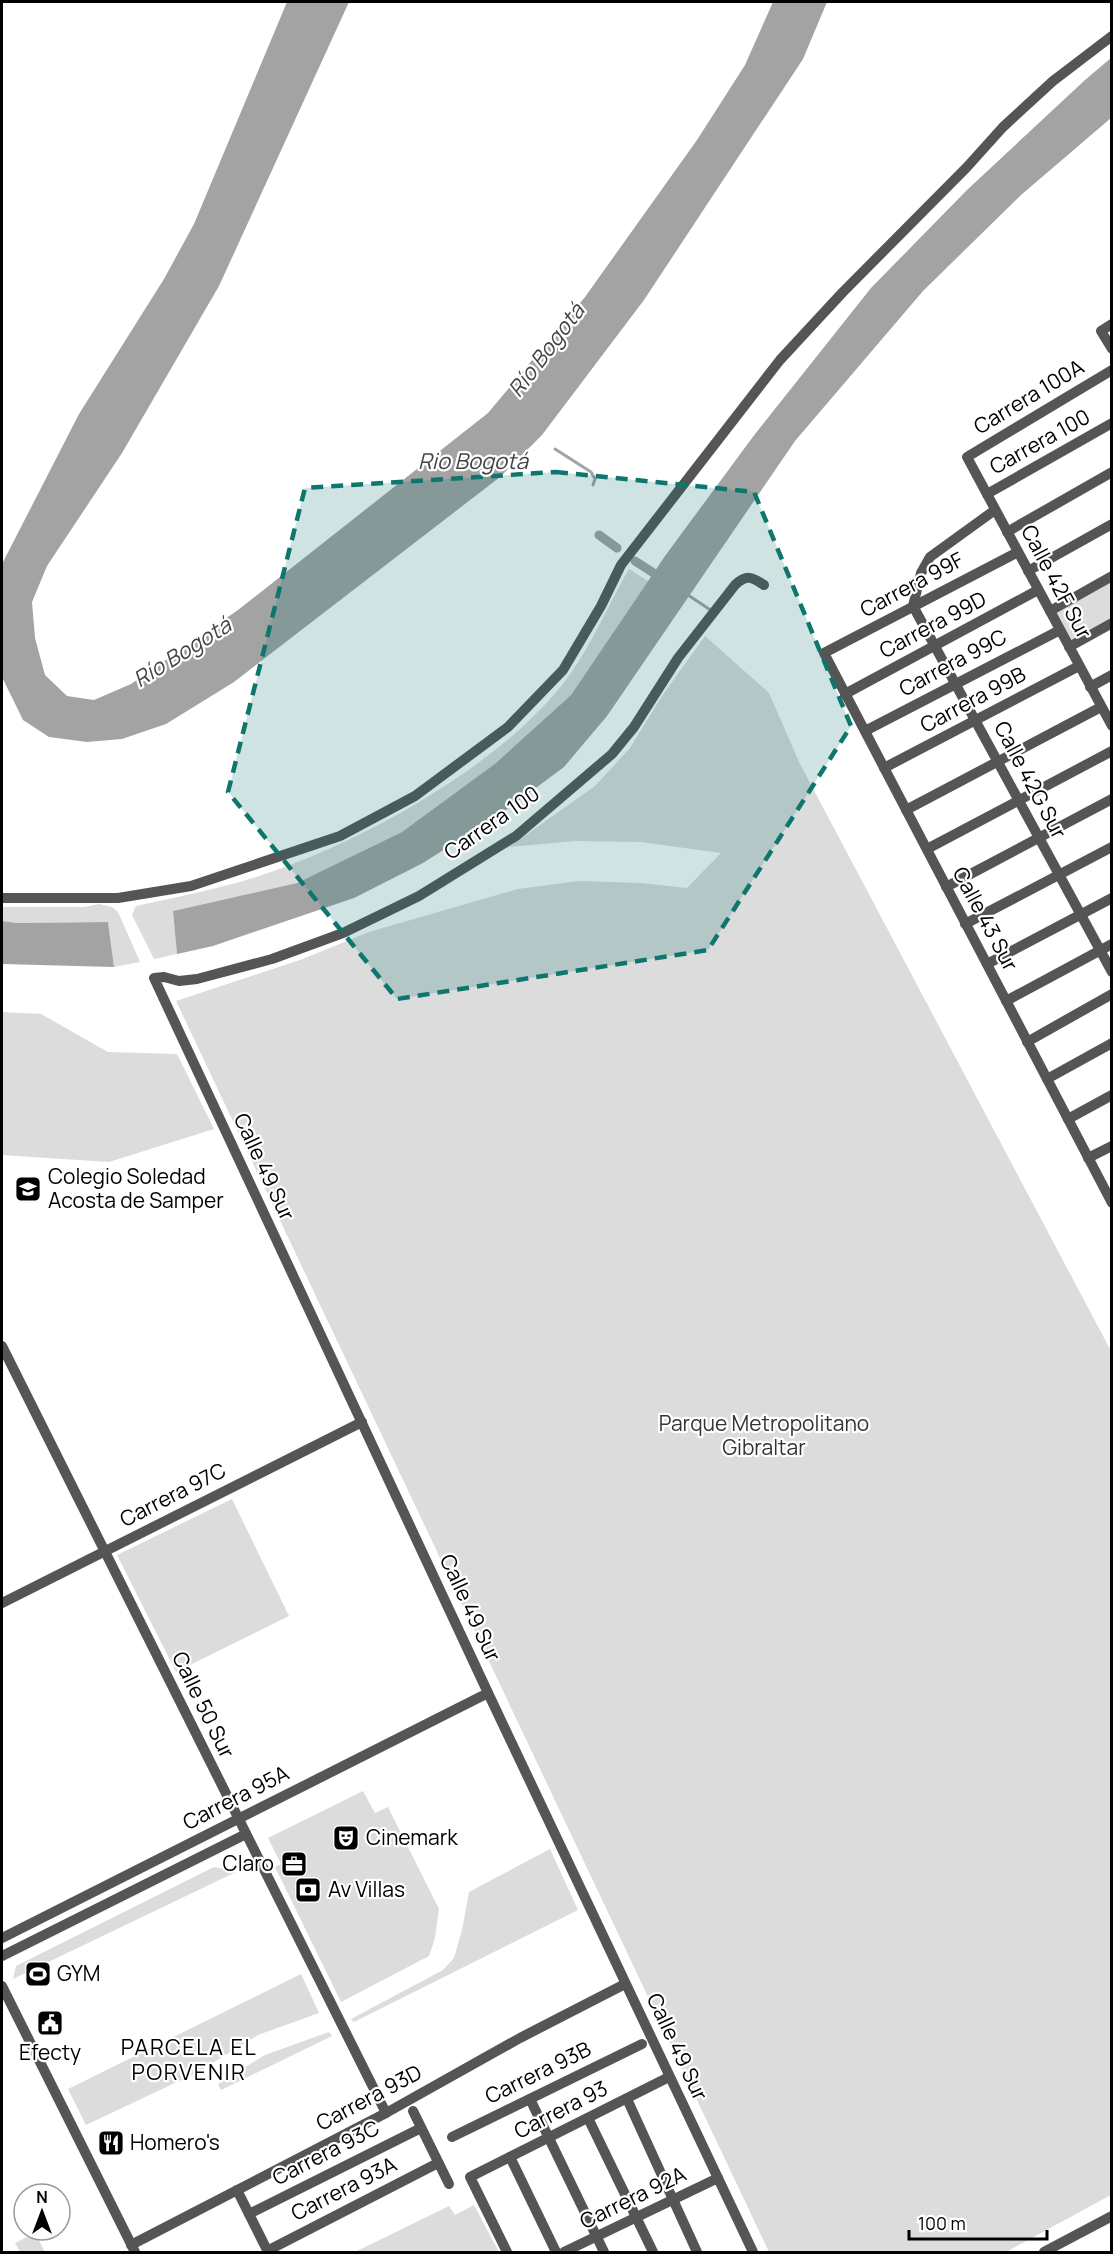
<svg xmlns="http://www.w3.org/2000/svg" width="1113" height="2254" viewBox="0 0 1113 2254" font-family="Manrope,sans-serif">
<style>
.green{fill:#dcdcdc}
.water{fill:#a3a3a3}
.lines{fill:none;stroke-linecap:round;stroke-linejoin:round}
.stream{stroke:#a3a3a3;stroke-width:3}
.canal{stroke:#a3a3a3;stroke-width:9}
.minor{stroke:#555;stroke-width:10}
.marked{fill:#0f766e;fill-opacity:0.2;stroke:#0f766e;stroke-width:4.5;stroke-dasharray:12 8;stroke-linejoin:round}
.labels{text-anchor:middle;stroke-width:4.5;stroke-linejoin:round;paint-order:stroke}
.street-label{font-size:21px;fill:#000;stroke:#fff}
.poi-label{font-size:21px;fill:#000;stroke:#fff;text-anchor:start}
.park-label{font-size:21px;fill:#333;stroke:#fff}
.water-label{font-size:22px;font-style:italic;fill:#444;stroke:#fff}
.neighbourhood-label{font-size:22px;letter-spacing:1.5px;fill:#000;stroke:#fff}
</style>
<rect width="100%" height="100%" fill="#fff"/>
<!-- green -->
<g class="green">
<path d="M629,569l19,12 -77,114 -75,68 -94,69 -105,51 -124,28 4,43 -23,5 -22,-44 4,-9c44,-10 89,-18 132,-33 97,-33 224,-104 290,-183 30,-36 48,-81 71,-121z"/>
<path d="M1111,579v40l-39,22 -17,-30z"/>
<path d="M705,636l64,57 30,69 312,589v844l-105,57h-237l-593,-1251 124,-41 69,-28 149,-43 61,-8 62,2 46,5 34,-35 -80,-11 -66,-1 -66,6 86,-61 35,-38 32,-52z"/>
<path d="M99,904l13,3 6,5 22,50 -26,5 -6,-45 -91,1 -15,-2v-14h82z"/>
<path d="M2,1012l39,2 67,38 69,2 37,75 -105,33 -107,-7z"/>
<path d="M232,1499l57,117 -113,56 -59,-117z"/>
<path d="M363,1791l12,22 13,-6 51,102 -4,29 -6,18 -88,46 -66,-135 6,-3 -13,-26z"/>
<path d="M550,1849l28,61 -224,112 -3,-3 92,-49 11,-12 8,-28 7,-38z"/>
<path d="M214,1867l22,5 -223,107 3,-13z"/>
<path d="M301,1974l18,39 -61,22 -62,38 -110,52 -18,-36z"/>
<path d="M329,2032l3,4 -111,54 -3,-6 47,-29z"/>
<path d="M474,2205l25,47h-144l94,-46 6,9z"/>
<path d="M35,2233l10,19h-25l-5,-9z"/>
</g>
<!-- water -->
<g class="water">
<path d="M287,2h62l-130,284 -97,167 -75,113 -15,36 3,36 10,37 22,21 27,4 37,-16 107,-74 250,-197 97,-116 112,-157 48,-75 28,-63h54l-24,57 -159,241 -102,135 -42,42 -266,205 -68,42 -44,15 -35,3 -38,-5 -26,-17 -21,-43v-113l77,-150 85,-135 30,-55z"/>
<path d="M1111,58v60l-90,77 -98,96 -128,150 -188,275 -43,51 -58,43 -83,53 -69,35 -141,48 -36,8 -4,-43 124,-28 105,-51 94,-69 75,-68 94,-139 90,-122 116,-146 96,-98 118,-110z"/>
<path d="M2,921l15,2 91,-1 6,45 -112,-3z"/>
</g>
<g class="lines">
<!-- stream -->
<g class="stream">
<path d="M555,449l36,23 4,7 -2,6"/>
<path d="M685,593l24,16"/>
</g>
<!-- canal -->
<g class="canal">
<path d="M599,535l18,13"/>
<path d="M635,561l28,18"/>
</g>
<!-- minor -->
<g class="minor">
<path d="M1112,324l-11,7 11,18"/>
<path d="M1112,370l-145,87 145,269"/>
<path d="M987,494l125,-71"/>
<path d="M995,510l-65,47 -9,16 -8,33 199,366"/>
<path d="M1007,532l105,-60"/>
<path d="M1018,552l-194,101 288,550"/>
<path d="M1028,571l84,-47"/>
<path d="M1050,611l62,-35"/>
<path d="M1069,647l43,-24"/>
<path d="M1090,687l22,-12"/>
<path d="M845,694l193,-104"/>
<path d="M865,731l195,-101"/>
<path d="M884,768l195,-102"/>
<path d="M906,810l195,-103"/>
<path d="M927,849l185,-98"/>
<path d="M946,887l166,-88"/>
<path d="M2,898h116l73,-12 149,-50 75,-40 93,-69 55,-57 38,-64 20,-41 159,-205 62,-67 125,-126 36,-40 50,-46 59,-45"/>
<path d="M965,924l147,-77"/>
<path d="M987,964l125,-66"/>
<path d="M1006,1001l106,-57"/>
<path d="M1027,1042l85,-48"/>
<path d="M1047,1079l65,-36"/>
<path d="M1068,1119l44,-24"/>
<path d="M1088,1158l24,-12"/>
<path d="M2,1346l384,767"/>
<path d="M2,1603l360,-181"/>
<path d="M2,1938l486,-245"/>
<path d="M2,1956l244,-122"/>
<path d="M2,1986l133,266"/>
<path d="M530,2099l74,153"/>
<path d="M627,2099l70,153"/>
<path d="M413,2111l36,73"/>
<path d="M588,2118l65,134"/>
<path d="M452,2137l190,-93"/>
<path d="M510,2157l46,95"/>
<path d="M237,2190l31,62"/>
<path d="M249,2214l172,-86"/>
<path d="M131,2245l255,-132 134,-75 105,-54"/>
<path d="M267,2251l171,-88"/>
<path d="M507,2252l-37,-75 199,-100"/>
<path d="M564,2252l154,-74"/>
<path d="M753,2252l-264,-557 -335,-717 10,-1 15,4 18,-2 75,-20 71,-26 76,-37 97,-60 96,-82 22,-27 44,-69 57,-73c12,-11 17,-8 29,0"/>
<path d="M1044,2252l68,-36"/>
</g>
</g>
<!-- marked area -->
<path class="marked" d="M556,472l198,20 97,234 -143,224 -311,49 -169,-207 77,-304z"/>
<!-- icons -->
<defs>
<symbol id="school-square" viewBox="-11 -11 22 22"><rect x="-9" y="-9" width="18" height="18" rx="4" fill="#000" stroke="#fff"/><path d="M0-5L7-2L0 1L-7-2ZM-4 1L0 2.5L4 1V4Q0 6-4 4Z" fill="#fff"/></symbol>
<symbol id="theatre-square" viewBox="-11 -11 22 22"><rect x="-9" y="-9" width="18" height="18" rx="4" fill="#000" stroke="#fff"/><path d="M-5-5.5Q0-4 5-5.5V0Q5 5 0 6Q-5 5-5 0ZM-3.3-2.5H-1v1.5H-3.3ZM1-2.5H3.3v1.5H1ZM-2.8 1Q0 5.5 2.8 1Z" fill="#fff"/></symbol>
<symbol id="office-square" viewBox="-11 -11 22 22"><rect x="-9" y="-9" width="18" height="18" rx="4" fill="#000" stroke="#fff"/><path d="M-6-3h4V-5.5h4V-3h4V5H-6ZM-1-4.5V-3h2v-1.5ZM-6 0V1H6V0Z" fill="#fff"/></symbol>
<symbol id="bank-square" viewBox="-11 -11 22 22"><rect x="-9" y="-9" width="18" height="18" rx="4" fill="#000" stroke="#fff"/><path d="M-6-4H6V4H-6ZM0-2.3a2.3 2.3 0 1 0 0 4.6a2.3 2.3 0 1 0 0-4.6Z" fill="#fff"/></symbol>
<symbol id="stadium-square" viewBox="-11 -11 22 22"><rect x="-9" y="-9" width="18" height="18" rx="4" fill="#000" stroke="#fff"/><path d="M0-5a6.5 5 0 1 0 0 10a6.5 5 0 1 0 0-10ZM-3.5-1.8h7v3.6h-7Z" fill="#fff"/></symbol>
<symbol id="civic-square" viewBox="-11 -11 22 22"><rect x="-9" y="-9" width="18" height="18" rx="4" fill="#000" stroke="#fff"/><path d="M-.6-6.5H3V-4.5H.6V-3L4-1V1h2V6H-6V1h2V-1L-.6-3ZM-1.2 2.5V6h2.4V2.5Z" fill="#fff"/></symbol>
<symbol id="restaurant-square" viewBox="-11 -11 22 22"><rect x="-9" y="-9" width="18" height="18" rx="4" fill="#000" stroke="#fff"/><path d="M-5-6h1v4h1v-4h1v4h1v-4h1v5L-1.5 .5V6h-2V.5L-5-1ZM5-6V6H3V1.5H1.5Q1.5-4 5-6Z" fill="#fff"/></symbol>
</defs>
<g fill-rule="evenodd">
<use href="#school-square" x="13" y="1174" width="30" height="30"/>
<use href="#theatre-square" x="331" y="1823" width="30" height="30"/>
<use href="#office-square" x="279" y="1849" width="30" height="30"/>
<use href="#bank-square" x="293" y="1875" width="30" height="30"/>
<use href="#stadium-square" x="23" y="1959" width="30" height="30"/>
<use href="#civic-square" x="35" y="2008" width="30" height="30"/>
<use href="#restaurant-square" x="96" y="2128" width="30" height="30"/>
</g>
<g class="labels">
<!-- street labels -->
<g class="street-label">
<text transform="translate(1029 397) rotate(-31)" y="7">Carrera 100A</text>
<text transform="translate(1040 442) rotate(-29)" y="7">Carrera 100</text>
<text transform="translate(1056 582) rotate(62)" y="7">Calle 42F Sur</text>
<text transform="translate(912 585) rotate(-28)" y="7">Carrera 99F</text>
<text transform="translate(933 625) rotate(-28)" y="7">Carrera 99D</text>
<text transform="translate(953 663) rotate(-28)" y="7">Carrera 99C</text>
<text transform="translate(973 700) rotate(-28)" y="7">Carrera 99B</text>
<text transform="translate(1030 780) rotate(62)" y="7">Calle 42G Sur</text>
<text transform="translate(492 823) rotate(-35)" y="7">Carrera 100</text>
<text transform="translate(985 919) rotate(62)" y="7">Calle 43 Sur</text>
<text transform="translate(264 1167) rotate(65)" y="7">Calle 49 Sur</text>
<text transform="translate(173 1495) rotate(-27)" y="7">Carrera 97C</text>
<text transform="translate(470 1608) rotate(65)" y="7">Calle 49 Sur</text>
<text transform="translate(203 1705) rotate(64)" y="7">Calle 50 Sur</text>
<text transform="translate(236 1798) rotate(-27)" y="7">Carrera 95A</text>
<text transform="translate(677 2047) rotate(65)" y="7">Calle 49 Sur</text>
<text transform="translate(538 2073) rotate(-26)" y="7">Carrera 93B</text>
<text transform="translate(369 2098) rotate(-28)" y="7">Carrera 93D</text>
<text transform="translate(561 2110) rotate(-27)" y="7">Carrera 93</text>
<text transform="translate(326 2153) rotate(-27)" y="7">Carrera 93C</text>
<text transform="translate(344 2189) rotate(-27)" y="7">Carrera 93A</text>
<text transform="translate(633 2198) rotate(-26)" y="7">Carrera 92A</text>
</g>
<!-- poi labels -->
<g class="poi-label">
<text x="48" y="1184">Colegio Soledad<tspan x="48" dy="24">Acosta de Samper</tspan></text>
<text x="366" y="1845">Cinemark</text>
<text x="274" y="1871" text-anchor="end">Claro</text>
<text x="328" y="1897">Av Villas</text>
<text x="57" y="1981">GYM</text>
<text x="50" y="2060" text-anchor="middle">Efecty</text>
<text x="130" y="2150">Homero's</text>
</g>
<!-- park labels -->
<g class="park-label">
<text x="764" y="1431">Parque Metropolitano<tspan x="764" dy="24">Gibraltar</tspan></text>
</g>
<!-- water labels -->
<g class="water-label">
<text transform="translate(546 350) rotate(-53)" y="8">Río Bogotá</text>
<text x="473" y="469">Rio Bogotá</text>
<text transform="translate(182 652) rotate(-32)" y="8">Río Bogotá</text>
</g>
<!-- neighbourhood labels -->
<g class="neighbourhood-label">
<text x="189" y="2055">PARCELA EL<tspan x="189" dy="25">PORVENIR</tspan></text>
</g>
</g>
<!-- border -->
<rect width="1113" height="2254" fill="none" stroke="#000000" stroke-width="6"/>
<!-- north arrow -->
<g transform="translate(42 2212)"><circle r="28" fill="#ffffff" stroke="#999999" stroke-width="1.5"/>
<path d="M0-4.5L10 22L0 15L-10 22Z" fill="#000000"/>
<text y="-9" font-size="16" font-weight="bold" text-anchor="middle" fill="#000000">N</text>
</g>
<!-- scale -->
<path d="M909 2230v9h138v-9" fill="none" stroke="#000000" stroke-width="3"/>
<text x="918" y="2230" font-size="18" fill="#000000" stroke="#ffffff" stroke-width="4.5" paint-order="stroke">100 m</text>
</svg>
